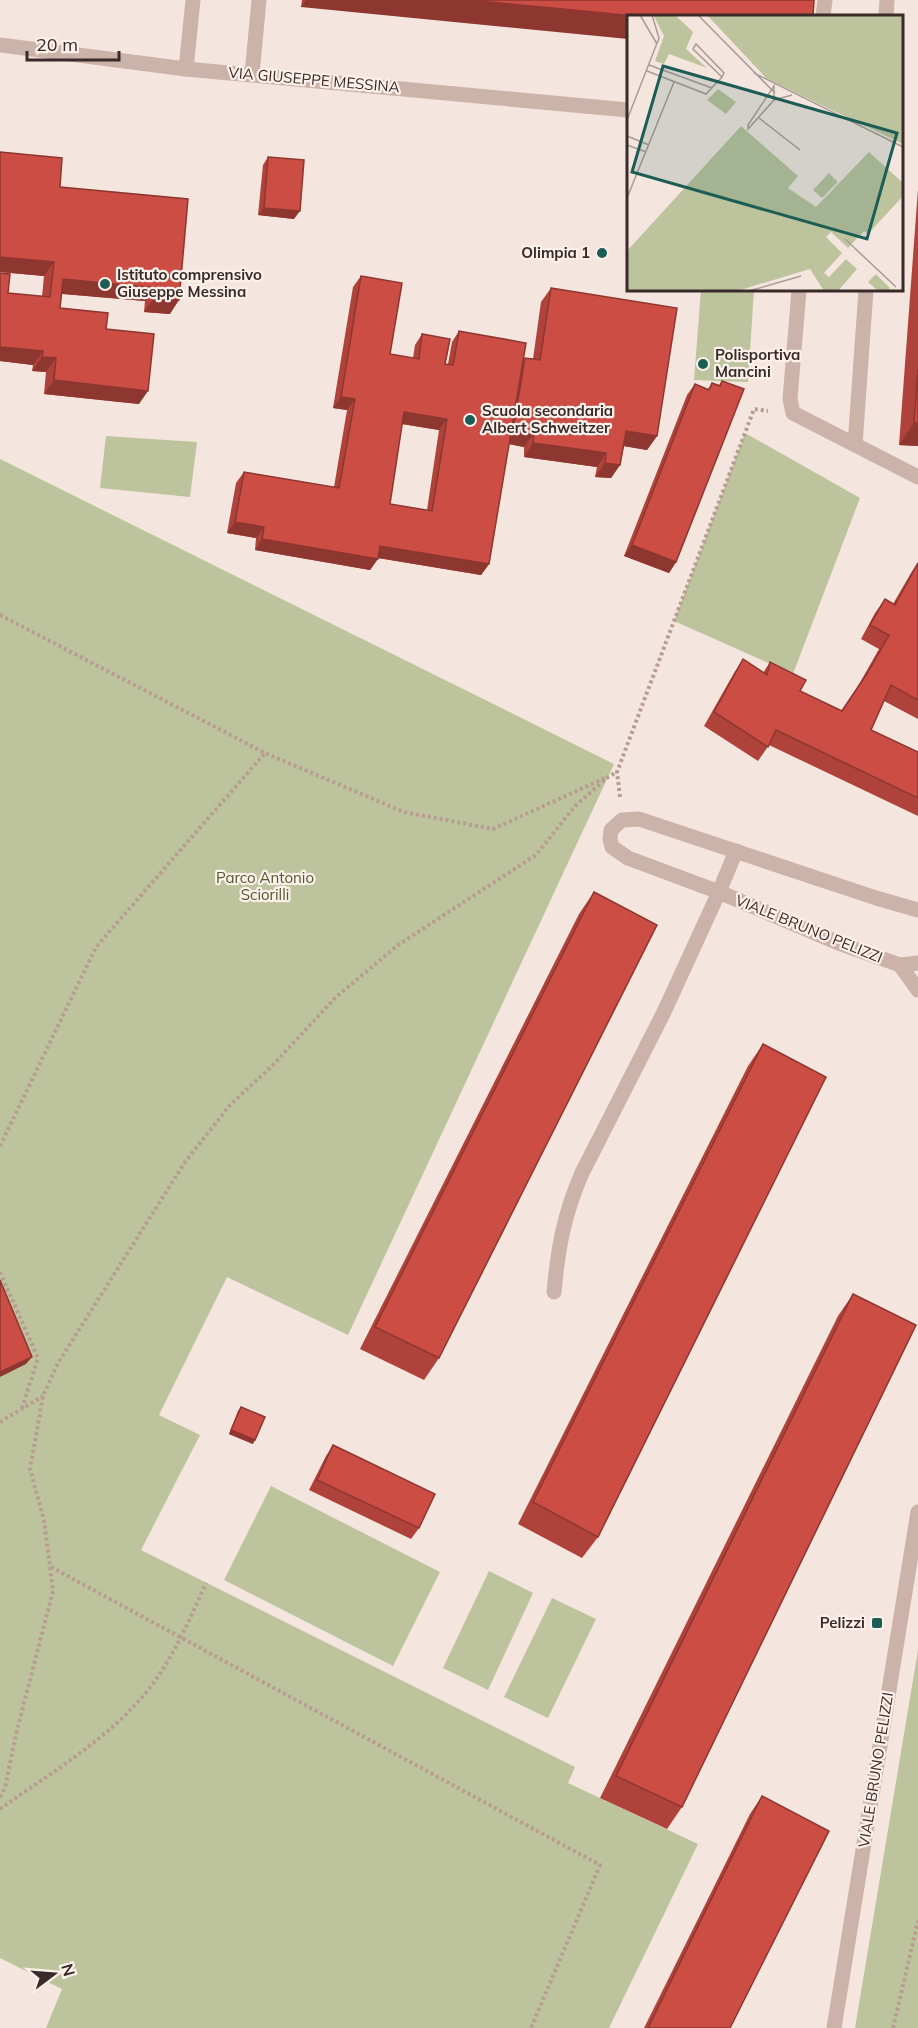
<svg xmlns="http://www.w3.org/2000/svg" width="918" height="2028" viewBox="0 0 918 2028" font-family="Mulish,sans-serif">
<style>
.green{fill:#bdc49d}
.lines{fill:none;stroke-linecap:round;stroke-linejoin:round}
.path{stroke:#b89c93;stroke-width:4;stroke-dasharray:3 3;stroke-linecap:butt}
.service{stroke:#ccb3a9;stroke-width:15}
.minor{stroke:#ccb3a9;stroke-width:15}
.tertiary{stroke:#ccb3a9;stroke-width:15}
.wall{fill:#af423a;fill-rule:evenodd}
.shaded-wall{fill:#8e3630}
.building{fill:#cb4d44;stroke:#8e3630;stroke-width:1.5;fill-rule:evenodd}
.poi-dot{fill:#1c5d55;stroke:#fbf0ea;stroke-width:2}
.labels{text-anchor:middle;stroke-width:4.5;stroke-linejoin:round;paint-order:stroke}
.street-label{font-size:15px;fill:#392b29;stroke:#fbf0ea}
.poi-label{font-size:15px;font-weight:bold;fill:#392b29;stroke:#fbf0ea;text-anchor:start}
.park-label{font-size:15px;fill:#50592b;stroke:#fbf0ea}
.inset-road{fill:none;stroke:#a99b96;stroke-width:1.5}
.view{fill:#1c5d55;fill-opacity:0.15;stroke:#1c5d55;stroke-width:3}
.inset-edge{fill:none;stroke:#392b29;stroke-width:3}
</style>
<rect width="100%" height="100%" fill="#f4e5de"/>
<!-- green -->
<g class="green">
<path d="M701,290h53l-6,92 -54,-2z"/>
<path d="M745,433l115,65 -67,176 -119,-53z"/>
<path d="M106,436l91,6 -7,55 -90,-9z"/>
<path d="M0,459l614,305 -266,571 -121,-58 -68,138 41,20 -59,115 434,217 -7,16 130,61 -89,184h-563l16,-39 -62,-31z"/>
<path d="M271,1486l169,86 -47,94 -169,-86z"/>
<path d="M489,1571l44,22 -45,97 -45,-22z"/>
<path d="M552,1598l44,21 -48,99 -44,-21z"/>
<path d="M918,1650v378h-63z"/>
</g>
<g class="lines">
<!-- path -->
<g class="path">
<path d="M0,615l265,138 139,59 89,17 112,-51"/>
<path d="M620,797l-3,-25 137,-363 14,2"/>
<path d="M0,1146l96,-199 169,-194"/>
<path d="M0,1272l38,86 -16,50"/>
<path d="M0,1422l43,-26"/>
<path d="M51,1567l549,298 -69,163"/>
<path d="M0,1797l5,-9 11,-54 37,-143 -9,-71 -14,-51 13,-73 15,-33 127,-201 45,-57 42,-39 64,-69 62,-52 138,-90 39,-49 33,-29 9,-5"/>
<path d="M0,1809c53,-38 116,-74 155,-128 21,-30 36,-64 51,-98"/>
<path d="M893,2028l25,-107"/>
</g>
<!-- service -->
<path class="service" d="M554,1292c4,-44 10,-78 28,-119l82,-161 55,-120"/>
<!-- minor -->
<g class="minor">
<path d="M823,16l2,-16"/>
<path d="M886,16l1,-16"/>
<path d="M0,45l186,24 442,41"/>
<path d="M186,69l7,-69"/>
<path d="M252,74l7,-74"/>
<path d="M799,290l-9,109 3,14 125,64"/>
<path d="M855,445l11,-155"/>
<path d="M719,892l17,-41"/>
<path d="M918,910l-42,-12 -237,-79 -17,1 -11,10 -1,9 2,8 16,11 91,34 122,52 59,21 18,-2"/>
<path d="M900,965l18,25"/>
</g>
<!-- tertiary -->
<path class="tertiary" d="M834,2028l84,-516"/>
</g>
<!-- wall -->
<g class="wall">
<path d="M302,0h512l-513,7z"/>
<path d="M0,152l60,35 128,12 -18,115 -26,-2 1,-11 -83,-7 -2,14 46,21 33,75 -95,-10 2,-22 -14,-1 1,-6 -33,-4v-88l8,20 34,4 2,-21 -44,-4z"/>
<path d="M268,157l26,62 -36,-4 5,-50z"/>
<path d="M918,189v257l-19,-1z"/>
<path d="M361,276l29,78 23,4 2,-13 7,-11 23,30h3l4,-22 7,-11 64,30 2,-3 8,1 8,-57 10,-14 106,148 -10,14 -23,-4 -4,19 -9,13 -16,-1 2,-10 -73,-10v-10l-15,-3 -20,120 -8,11 -103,-17 -8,12 -115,-20 1,-12 -29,-5 9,-50 8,-11 90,15 13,-77 -14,-2 20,-121zM402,424l37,6 -12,80 -37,-6z"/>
<path d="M722,381l-46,181 -7,11 -45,-17 63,-161 8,-11 13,5 4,-6 7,2z"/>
<path d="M918,562v157l-34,-18 -13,29 47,22v64l-149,-71 -11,16 -54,-35 30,-53 9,-14 20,14 7,-11 30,29 41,20 17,-25 21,-37 -18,-10 14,-26 10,-14 8,5 18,-31z"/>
<path d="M594,892l-155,466 -15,22 -64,-31 219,-435z"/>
<path d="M763,1044l-165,493 -16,21 -64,-34 230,-458z"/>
<path d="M853,1294l-171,513 -15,22 -67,-31 238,-482z"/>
<path d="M241,1407l12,37 -24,-10 9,-23z"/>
<path d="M333,1445l86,83 -8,11 -102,-49 17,-34z"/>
<path d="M762,1796l-32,232h-86l106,-214z"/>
</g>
<!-- shaded-wall -->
<g class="shaded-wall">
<path d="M306,0h162l167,16h-7v23l-327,-32z"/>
<path d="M264,208l36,3 -6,8 -36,-4z"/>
<path d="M0,257l54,5 -10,14 -44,-4z"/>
<path d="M63,279l92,9 -10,13 -92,-8z"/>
<path d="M154,298l25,2 -9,14 -26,-2z"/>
<path d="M0,347l43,4 -10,14 -33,-4z"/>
<path d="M42,357l14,1 -10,14 -14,-1z"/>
<path d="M54,380l94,11 -9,13 -95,-10z"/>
<path d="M341,397l14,2 -8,11 -14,-2z"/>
<path d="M404,412l43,7 -8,11 -43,-7z"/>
<path d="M914,423h4v23l-19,-1z"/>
<path d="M513,430l21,3 -10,14 -21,-4z"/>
<path d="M626,431l31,5 -10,14 -30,-5z"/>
<path d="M533,443l73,10 -9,14 -73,-10z"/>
<path d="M605,463l15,2 -9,13 -16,-1z"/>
<path d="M235,522l29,5 -8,11 -29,-5z"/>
<path d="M262,539l116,20 -8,11 -115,-20z"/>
<path d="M632,545l44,17 -7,11 -45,-17z"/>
<path d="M380,546l109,18 -8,11 -109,-18z"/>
<path d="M32,1357l-6,7 -26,13v-5z"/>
<path d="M231,1430l24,10 -2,4 -24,-10z"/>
</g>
<!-- building -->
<g class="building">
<path d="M468,0h346l-1,16h-178z"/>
<path d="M0,152l62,6 -2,29 128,12 -9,101 -25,-2 1,-10 -92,-9 -3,29 48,5 -2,16 48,5 -6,57 -94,-11 2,-22 -14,-1 1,-6 -43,-4v-74l10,1 -2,19 42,4 4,-35 -54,-5z"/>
<path d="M268,157l36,3 -4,51 -36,-3z"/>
<path d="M361,276l41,7 -12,71 29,5 3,-25 28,5 -5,25 8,1 6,-34 67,12 -37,221 -109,-18 -2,13 -116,-20 2,-12 -29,-5 9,-50 95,16 16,-89 -14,-2zM404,412l43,7 -15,92 -42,-7z"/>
<path d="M551,288l126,20 -20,128 -31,-5 -6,34 -15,-2 1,-10 -73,-10 1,-10 -21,-3 12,-72 15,2z"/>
<path d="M918,369v54h-4z"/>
<path d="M722,381l22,8 -68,173 -44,-17 63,-161 14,6 3,-7 8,3z"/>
<path d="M918,563v137l-27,-15 -20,45 47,22v46l-142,-68 -8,17 -54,-35 29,-53 24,16 3,-13 36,18 -6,11 42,20 26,-39 21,-37 -19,-10 15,-26 10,6z"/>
<path d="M594,892l63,33 -218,433 -64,-31z"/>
<path d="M763,1044l63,33 -228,460 -65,-35z"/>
<path d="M0,1280l32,77 -32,15z"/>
<path d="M853,1294l63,31 -234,482 -66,-31z"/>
<path d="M241,1407l24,10 -10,23 -24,-10z"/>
<path d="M333,1445l102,49 -16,34 -102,-48z"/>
<path d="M762,1796l67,35 -99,197h-82z"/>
</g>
<!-- markers -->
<g class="poi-dot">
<circle cx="602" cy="253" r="6"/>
<circle cx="105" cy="284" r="6"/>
<circle cx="703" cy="364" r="6"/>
<circle cx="470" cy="420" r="6"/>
<rect x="871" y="1617" width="12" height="12" rx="3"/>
</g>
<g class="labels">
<!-- street labels -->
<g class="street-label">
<text transform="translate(314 80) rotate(5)" y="5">VIA GIUSEPPE MESSINA</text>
<text transform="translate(809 929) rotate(22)" y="5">VIALE BRUNO PELIZZI</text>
<text transform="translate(876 1770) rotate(-81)" y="5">VIALE BRUNO PELIZZI</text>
</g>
<!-- poi labels -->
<g class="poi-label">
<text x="590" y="258" text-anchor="end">Olimpia 1</text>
<text x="117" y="280">Istituto comprensivo<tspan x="117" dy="17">Giuseppe Messina</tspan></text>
<text x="715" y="360">Polisportiva<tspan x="715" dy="17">Mancini</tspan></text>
<text x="482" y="416">Scuola secondaria<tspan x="482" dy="17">Albert Schweitzer</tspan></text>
<text x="865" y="1628" text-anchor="end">Pelizzi</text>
</g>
<!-- park labels -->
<g class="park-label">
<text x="265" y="883">Parco Antonio<tspan x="265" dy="17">Sciorilli</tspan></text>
</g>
</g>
<!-- overview -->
<g transform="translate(627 15)">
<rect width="276" height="276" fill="#f4e5de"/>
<path d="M48,0l18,17 -7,17 21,19 -38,-14 -5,10 -9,-3 9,-25 -10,-20zM80,0h196v129l-136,-65zM91,74l18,13 -10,12 -19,-14zM114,111l57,50 -10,12 28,19 53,-55 34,31v13l-35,38 -4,-3 -16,17 -17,-16 -5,5 16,16 -18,20 5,4 17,-18 11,10 -19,22h-14l-14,-22 -73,22h-110v-40zM202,158l9,9 -16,16 -9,-8zM249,259l14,14 -2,3h-10l-10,-9z" fill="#bdc49d"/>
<path class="inset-road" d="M13,0l17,29M71,0l77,78M22,50l63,23M20,56l59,23 16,-17 2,-4 -28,-29 -3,5 29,28M127,58l149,74M147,71v14l-26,29v-4zM147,85l18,-5M132,103l41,32M0,105l32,-82 -7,-23M0,121l22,9M0,130l19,7M0,183l47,-116M218,224l51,48M122,276l52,-15"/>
<path class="view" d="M36,51l234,67 -30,106 -235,-67z"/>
<rect width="276" height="276" class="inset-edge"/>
</g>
<!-- north arrow -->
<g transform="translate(54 1974) rotate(74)" stroke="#fbf0ea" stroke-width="4.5" paint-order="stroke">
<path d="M0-4.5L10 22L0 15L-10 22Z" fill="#392b29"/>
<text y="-9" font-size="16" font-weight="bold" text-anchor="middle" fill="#392b29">N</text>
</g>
<!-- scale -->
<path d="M27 51v9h92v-9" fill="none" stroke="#392b29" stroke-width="3"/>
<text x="36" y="51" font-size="18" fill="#392b29" stroke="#fbf0ea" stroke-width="4.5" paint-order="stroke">20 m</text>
</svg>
